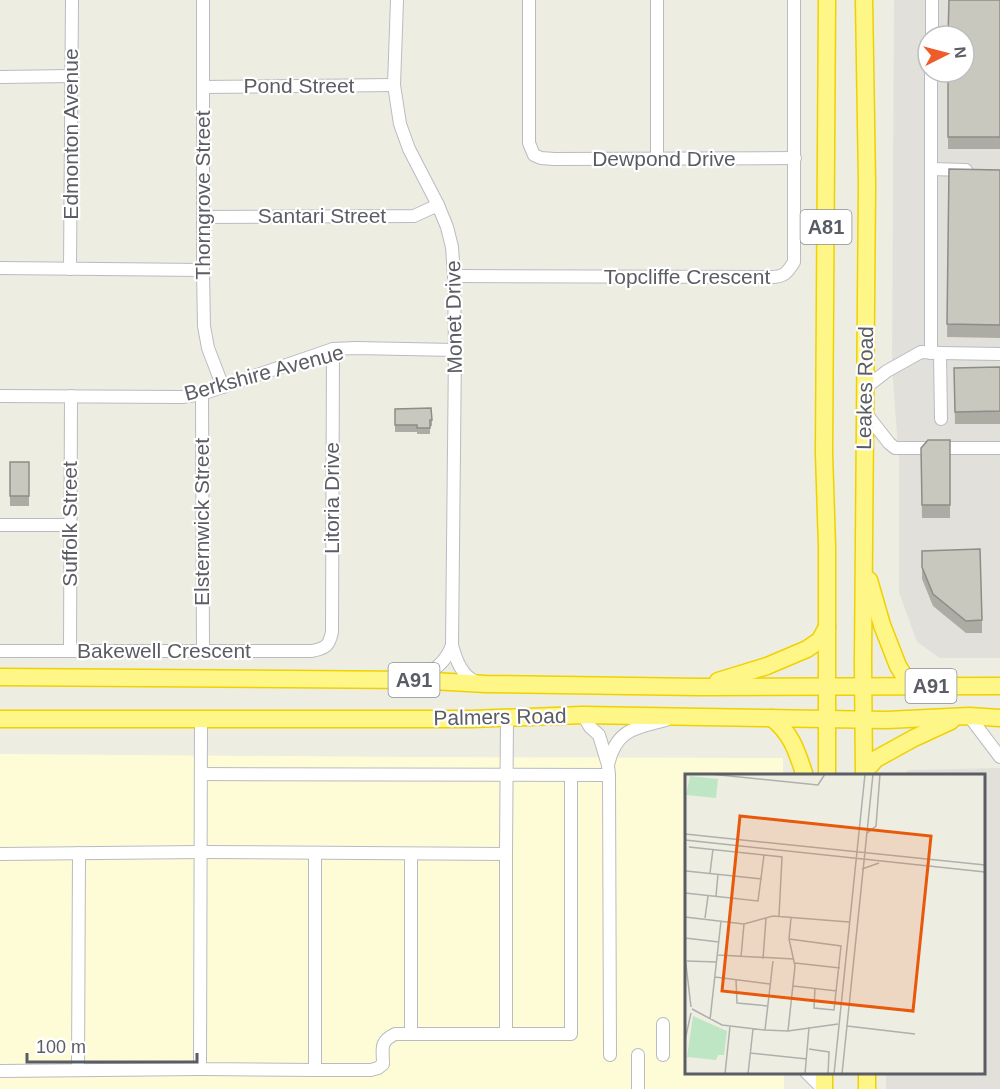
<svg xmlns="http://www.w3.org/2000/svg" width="1000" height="1089" viewBox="0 0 1000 1089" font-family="Arial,sans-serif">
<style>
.commercial{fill:#fefcd7}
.industrial{fill:#e1e0da;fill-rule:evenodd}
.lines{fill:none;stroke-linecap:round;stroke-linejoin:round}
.minor-casing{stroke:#babbc2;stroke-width:14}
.highway-casing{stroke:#f0d100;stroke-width:19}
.minor{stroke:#fff;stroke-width:12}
.highway{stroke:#fff688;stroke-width:16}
.wall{fill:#adaca4}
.building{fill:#c9c8bf;stroke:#8d8c86;stroke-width:1.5}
.labels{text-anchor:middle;stroke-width:4.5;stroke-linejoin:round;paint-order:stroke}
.shield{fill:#fff;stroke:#8c8e92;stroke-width:1.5}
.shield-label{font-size:20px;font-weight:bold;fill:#5b5d64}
.street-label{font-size:21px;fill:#5b5d64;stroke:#fff}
.inset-road{fill:none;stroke:#afafac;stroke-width:1.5}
.view{fill:#e8590c;fill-opacity:0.15;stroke:#e8590c;stroke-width:3}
.inset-edge{fill:none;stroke:#5b5d64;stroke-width:3}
</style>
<rect width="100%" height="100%" fill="#eeede2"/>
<!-- commercial -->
<path class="commercial" d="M0,754l409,3 374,1v17l-97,1v296l98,1v16h-784z"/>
<!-- industrial -->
<g class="industrial">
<path d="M894,0h106v658h-60l-23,-16 -18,-50v-131l-7,-94zM928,36h36v36h-36z"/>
<path d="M1000,768v321h-114v-16l98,-1v-296l-80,-1 4,-5z"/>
</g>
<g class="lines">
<defs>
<g id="minor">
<path d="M203,0v270l1,56 4,22 15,39"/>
<path d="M397,0l-3,85 6,39 9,25 29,56 9,22 5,20 2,29 1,74 -3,295c4,15 10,32 25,37"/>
<path d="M529,0v143l5,12 7,3 13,1 241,-1"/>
<path d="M932,36v-36"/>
<path d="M0,77l72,-1"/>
<path d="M203,87l191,-2"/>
<path d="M657,159v-159"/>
<path d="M931,169l35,1"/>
<path d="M203,217l211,-1 24,-11"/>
<path d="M0,268l203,2"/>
<path d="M70,269l2,-269"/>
<path d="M454,276l317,1c13,0 16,-4 23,-15v-262"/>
<path d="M931,353v-281"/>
<path d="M940,353l60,1"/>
<path d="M865,388l22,-17 34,-19 19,1 1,66"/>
<path d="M202,394l1,257"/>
<path d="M0,396l182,1 20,-3 131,-45 23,-1 99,2"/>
<path d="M864,411l25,32 6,5h105"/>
<path d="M0,525h71"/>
<path d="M0,651h312c14,-3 17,-5 20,-19l1,-283"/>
<path d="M70,651l1,-255"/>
<path d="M417,679c16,-8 29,-16 35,-34"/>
<path d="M583,715l7,12 9,8 9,30 1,10 1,280"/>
<path d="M969,716l31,41"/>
<path d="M201,719l-1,350 115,1v-217"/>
<path d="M608,765c8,-36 27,-37 58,-45"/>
<path d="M201,774l408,1"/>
<path d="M0,854l201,-2 305,2"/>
<path d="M411,1034v-180"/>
<path d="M506,1034h65v-259"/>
<path d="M663,1055v-31"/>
<path d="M78,1070l1,-217"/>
<path d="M315,1070h56l7,-2 5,-4c0,-16 -4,-22 12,-30h111v-180l1,-136"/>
<path d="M0,1071l200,-2"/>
<path d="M806,1072l17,17"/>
<path d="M638,1089v-34"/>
</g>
<g id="highway">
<path d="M827,0l-3,454 3,93v229"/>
<path d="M864,0l3,183 -4,478 1,115"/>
<path d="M869,580l13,45 16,41 8,13 13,7"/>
<path d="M0,677l414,3 72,4 214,3 300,-1"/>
<path d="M718,681l49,-15 40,-17 13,-9 7,-13"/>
<path d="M772,718c20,16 25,34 33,58"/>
<path d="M0,719h471l112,-4 304,5 82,-4 31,2"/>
<path d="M864,776l3,-7 9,-10 38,-21 37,-17"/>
<path d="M867,1072v17"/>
<path d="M824,1089v-17"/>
</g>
</defs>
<!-- minor casing -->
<use href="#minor" class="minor-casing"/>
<!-- highway casing -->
<use href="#highway" class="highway-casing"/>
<!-- minor -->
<use href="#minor" class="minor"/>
<!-- highway -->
<use href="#highway" class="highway"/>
</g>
<!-- wall -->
<g class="wall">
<path d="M1000,0v149h-52v-77z"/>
<path d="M949,169l51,1v168l-53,-1z"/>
<path d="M1000,367v57h-45l-1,-56z"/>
<path d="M395,409l37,5v12h-2v8h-13v-2h-22z"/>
<path d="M950,440v78h-28l-1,-70z"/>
<rect x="10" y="462" width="19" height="44"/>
<path d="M922,551l60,69v13h-16l-33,-27 -11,-27z"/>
</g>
<!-- building -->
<g class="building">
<path d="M949,0h51v137h-52v-65h16v-36h-16z"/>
<path d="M949,169l51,1v155l-53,-1z"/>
<path d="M1000,367v44l-45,1 -1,-44z"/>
<path d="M431,408l1,12h-2v8h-13v-3h-22v-16z"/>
<path d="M928,440h22v65h-28l-1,-57z"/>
<rect x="10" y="462" width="19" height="34"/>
<path d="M980,549l2,71 -16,1 -33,-27 -11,-27v-16z"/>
</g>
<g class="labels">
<!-- shield labels -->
<g class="shield">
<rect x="800.5" y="210" width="51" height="34" rx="4.5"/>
<rect x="388.5" y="663" width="51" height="34" rx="4.5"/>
<rect x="905.5" y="669" width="51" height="34" rx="4.5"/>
</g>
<g class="shield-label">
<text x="826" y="234">A81</text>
<text x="414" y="687">A91</text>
<text x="931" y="693">A91</text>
</g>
<!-- street labels -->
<g class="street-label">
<text x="299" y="93">Pond Street</text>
<text transform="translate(71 134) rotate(-90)" y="7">Edmonton Avenue</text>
<text x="664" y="166">Dewpond Drive</text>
<text transform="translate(203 195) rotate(-90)" y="7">Thorngrove Street</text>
<text x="322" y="223">Santari Street</text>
<text x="687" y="284">Topcliffe Crescent</text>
<text transform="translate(454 317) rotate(-91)" y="7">Monet Drive</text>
<text transform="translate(264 373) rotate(-15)" y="7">Berkshire Avenue</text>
<text transform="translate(865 388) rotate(-89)" y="7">Leakes Road</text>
<text transform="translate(332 498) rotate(-90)" y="7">Litoria Drive</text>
<text transform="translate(202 522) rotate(-90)" y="7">Elsternwick Street</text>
<text transform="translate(70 524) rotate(-90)" y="7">Suffolk Street</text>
<text x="164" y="658">Bakewell Crescent</text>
<text transform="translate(500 717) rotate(-1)" y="7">Palmers Road</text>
</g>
</g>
<!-- overview -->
<g transform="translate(685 774)">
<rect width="300" height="300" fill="#eeede2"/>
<path d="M5,2l28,3 -2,19 -30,-3z" fill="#bee6c5"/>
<path d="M8,242l34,15 -3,24h-6l-2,5 -29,-3z" fill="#bee6c5"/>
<path class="inset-road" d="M25,0l108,11 7,-11M0,60l300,31M181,60l10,-8 4,-52M0,66l300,32M4,73l93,10 -3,59M177,95l17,-6M1,97l76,8M25,99l3,-24M0,119l73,8 6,-46M31,122l2,-22M0,143l59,7 29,-8 76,6M20,144l3,-22M0,164l34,4M104,165l52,7 -7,64 -20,-2 1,-20M33,181l76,4M0,182l6,51M56,183l3,-33M78,185l3,-41M2,187l30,1M110,189l45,5M30,203l55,7M51,206l1,23 31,3M108,212l44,5M7,235l30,16 43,5 23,1 50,-7M25,246l11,-99M162,252l68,8M80,256l8,-69M103,257l7,-65 -6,-27 2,-21M0,266l6,-27M124,275l20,3 -1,22M65,279l57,6M40,300l5,-48M63,300l5,-45M120,300l4,-47M149,300l31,-300M157,300l31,-300"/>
<path class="view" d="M55,42l191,20 -18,175 -191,-20z"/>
<rect width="300" height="300" class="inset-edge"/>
</g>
<!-- north arrow -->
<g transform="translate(946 54) rotate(84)"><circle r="28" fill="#ffffff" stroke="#bdbec1" stroke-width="1.5"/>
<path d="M0-4.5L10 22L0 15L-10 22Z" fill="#ed5c2a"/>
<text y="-9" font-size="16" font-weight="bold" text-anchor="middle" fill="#5b5d64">N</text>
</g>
<!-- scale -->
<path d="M27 1053v9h170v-9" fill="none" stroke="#5b5d64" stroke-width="3"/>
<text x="36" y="1053" font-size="18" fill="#5b5d64" stroke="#ffffff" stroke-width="4.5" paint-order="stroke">100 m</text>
</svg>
